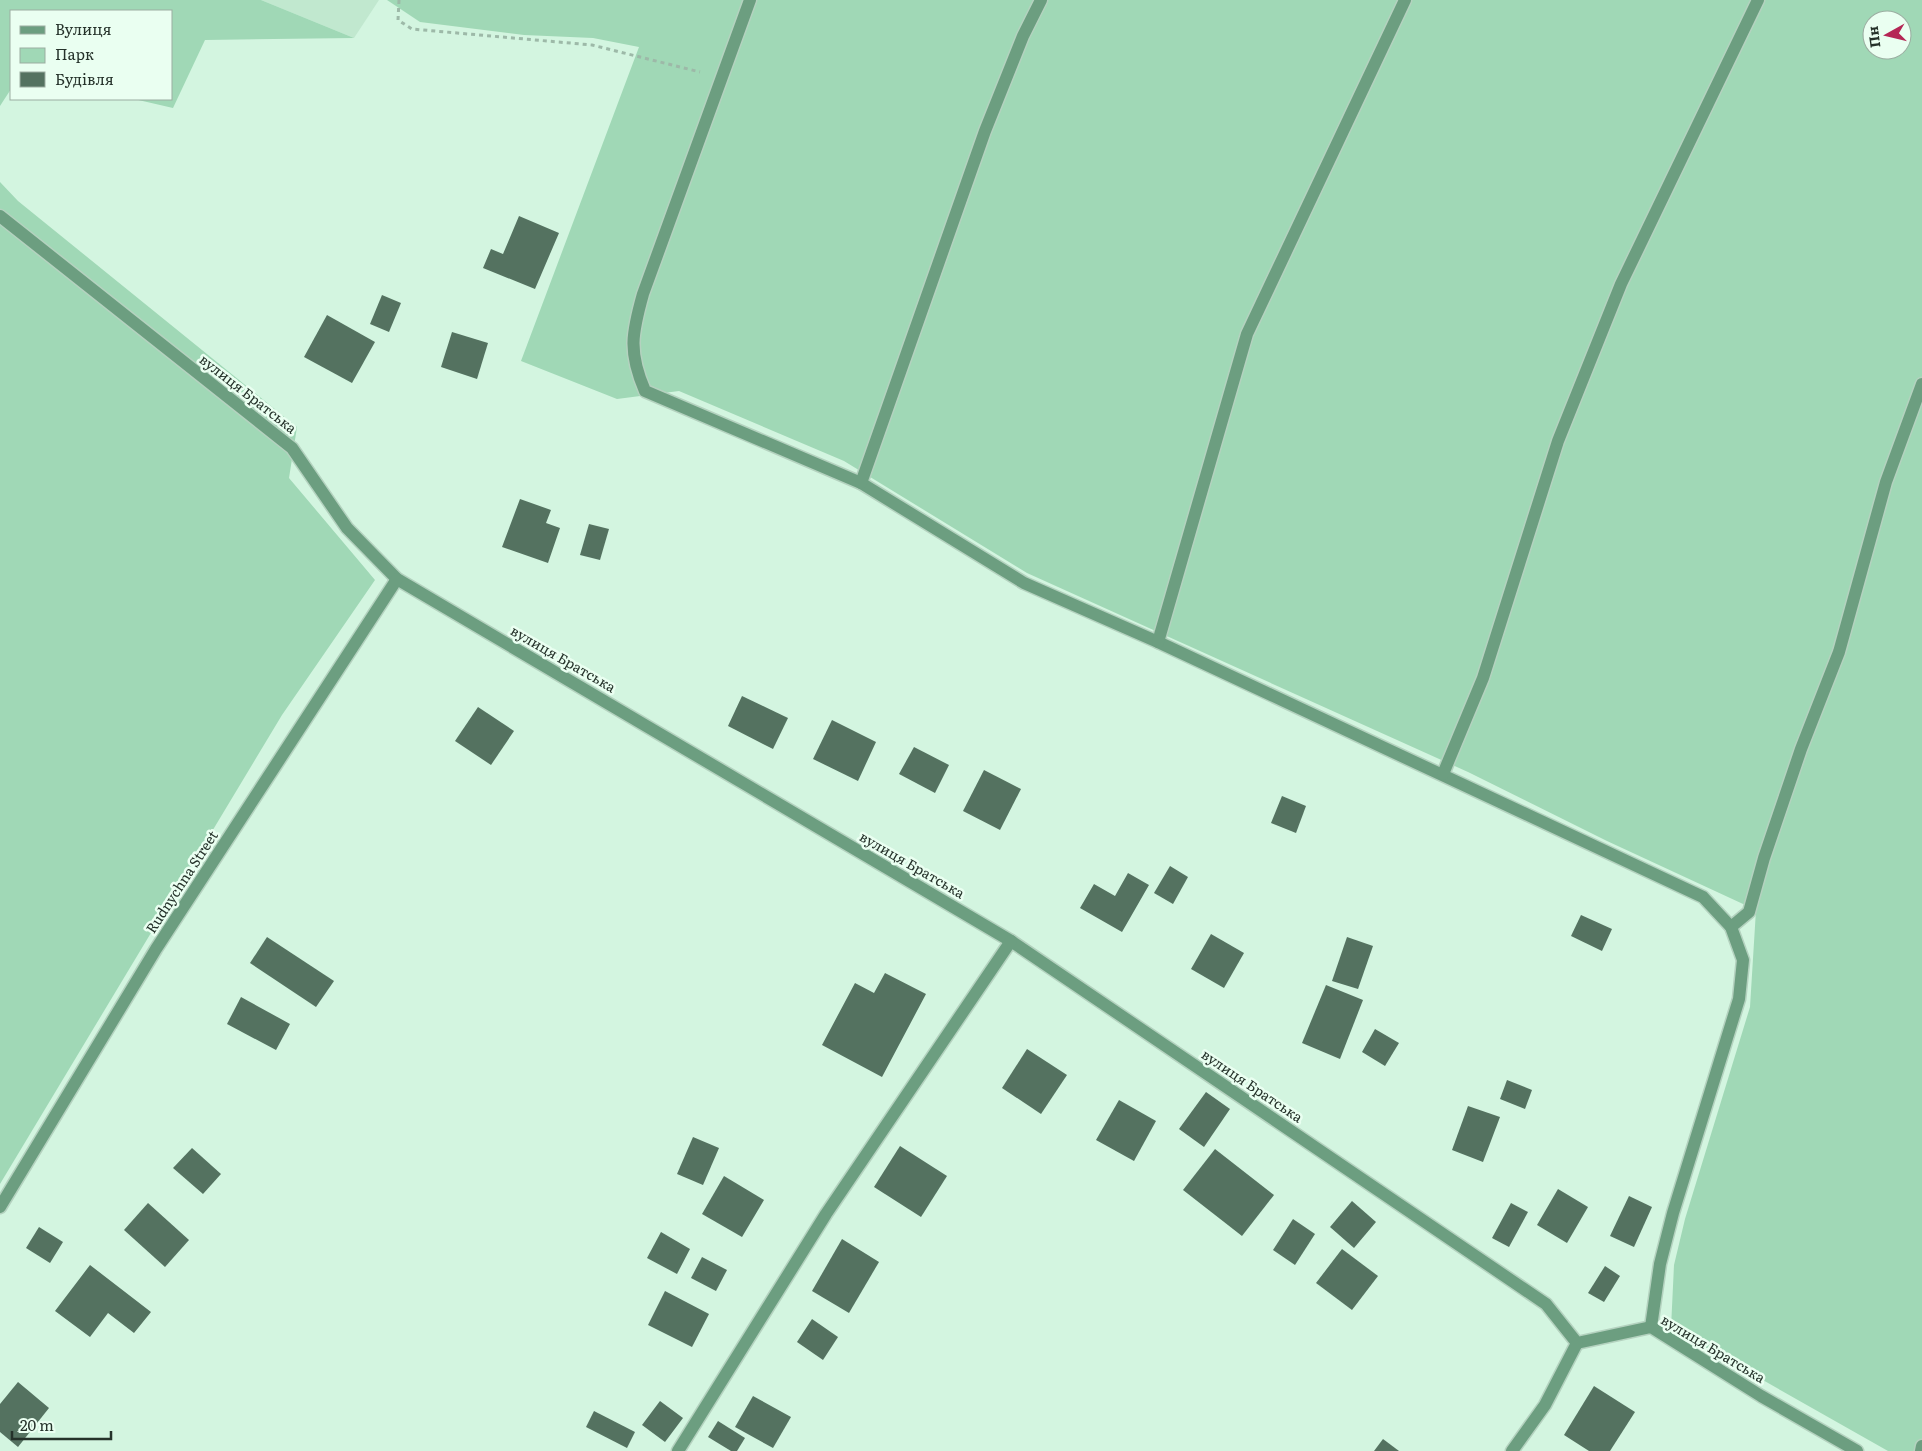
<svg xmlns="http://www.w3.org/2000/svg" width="1922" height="1451" viewBox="0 0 1922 1451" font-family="Literata,serif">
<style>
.built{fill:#c1e8cf}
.green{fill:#a0d8b6;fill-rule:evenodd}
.building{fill:#547260}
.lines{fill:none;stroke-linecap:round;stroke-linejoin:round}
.minor-casing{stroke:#b4d2bf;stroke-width:15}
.path{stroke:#9db9a8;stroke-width:3;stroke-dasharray:4 4;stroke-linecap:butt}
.minor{stroke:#6c9e80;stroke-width:12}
.labels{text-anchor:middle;stroke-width:5;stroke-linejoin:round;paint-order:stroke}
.street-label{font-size:14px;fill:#25322a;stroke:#eafff1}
</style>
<rect width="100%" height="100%" fill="#d3f5e0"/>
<!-- built -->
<path class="built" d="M261,0h118l-25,38z"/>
<!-- green -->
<g class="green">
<path d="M0,0h261l93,38 -149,2 -32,68 -39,-9h37v-88h-160v78l-11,17z"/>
<path d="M387,0h1535v1451h-34l-217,-123 3,-63 11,-46 65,-212 6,-97 -149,-69 -139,-69 -441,-199 -183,-112 -165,-70 -62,8 -96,-38 118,-314 -46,-9 -69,-3 -104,-13zM1872,20h30v30h-30z"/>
<path d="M0,182l18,19 279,226 -8,51 86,102 -93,135 -282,469z"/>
</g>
<!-- building -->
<g class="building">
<path d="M519,216l40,17 -24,56 -52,-21 8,-19 12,5z"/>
<path d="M382,295l19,8 -12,29 -19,-8z"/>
<path d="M327,315l48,27 -23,41 -48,-26z"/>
<path d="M452,332l36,11 -11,36 -36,-12z"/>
<path d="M520,499l31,11 -5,13 14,5 -12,35 -46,-16z"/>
<path d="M589,524l20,5 -9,31 -20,-5z"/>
<path d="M742,696l46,22 -15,31 -45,-23z"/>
<path d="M478,707l36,24 -23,34 -36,-24z"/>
<path d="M832,720l44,22 -18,39 -45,-22z"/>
<path d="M914,747l35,18 -14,28 -36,-19z"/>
<path d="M984,770l37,19 -21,41 -37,-19z"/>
<path d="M1282,796l24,10 -10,27 -25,-10z"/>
<path d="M1170,866l18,11 -15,27 -19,-11z"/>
<path d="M1128,873l21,12 -27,47 -42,-24 14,-24 21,12z"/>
<path d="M1581,915l31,14 -10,22 -31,-15z"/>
<path d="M1211,934l33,19 -20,35 -33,-19z"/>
<path d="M267,937l67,44 -18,26 -66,-44z"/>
<path d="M1347,937l26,9 -15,43 -26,-8z"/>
<path d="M885,973l41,21 -44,83 -60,-32 33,-62 19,10z"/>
<path d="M1326,985l37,15 -23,59 -38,-16z"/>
<path d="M241,997l49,27 -14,26 -49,-26z"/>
<path d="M1375,1029l24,14 -14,23 -23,-14z"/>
<path d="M1027,1049l40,26 -26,39 -39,-26z"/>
<path d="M1507,1080l25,10 -7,19 -25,-10z"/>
<path d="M1206,1092l24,17 -26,38 -25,-18z"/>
<path d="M1119,1100l37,21 -22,40 -38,-21z"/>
<path d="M1468,1106l32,11 -17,45 -31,-12z"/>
<path d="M693,1137l26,11 -16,37 -26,-11z"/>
<path d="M900,1146l47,30 -26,41 -47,-30z"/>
<path d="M192,1148l29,26 -18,20 -30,-26z"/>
<path d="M1215,1149l59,46 -32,41 -59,-46z"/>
<path d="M724,1176l40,24 -22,37 -40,-23z"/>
<path d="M1558,1189l30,18 -21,36 -30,-18z"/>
<path d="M1629,1196l23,11 -18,40 -24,-11z"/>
<path d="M1352,1201l24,21 -22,26 -24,-21z"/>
<path d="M148,1203l41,37 -24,27 -41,-37z"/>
<path d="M1511,1203l17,9 -19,35 -17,-9z"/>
<path d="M1293,1219l22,15 -20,31 -22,-15z"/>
<path d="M39,1227l24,15 -13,21 -24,-15z"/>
<path d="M661,1232l29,17 -13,25 -30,-16z"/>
<path d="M842,1239l37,23 -30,51 -37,-22z"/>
<path d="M1342,1249l36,27 -26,34 -36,-27z"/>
<path d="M702,1257l25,13 -11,21 -25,-13z"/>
<path d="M90,1265l61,47 -17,21 -26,-20 -18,24 -35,-26z"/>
<path d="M1605,1266l15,10 -16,26 -16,-9z"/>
<path d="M665,1291l44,23 -17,33 -44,-22z"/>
<path d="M812,1319l26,18 -15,23 -26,-18z"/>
<path d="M18,1382l31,26 -31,39 -18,-15v-28z"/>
<path d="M1594,1386l41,26 -25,39h-21l-25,-16z"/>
<path d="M753,1396l38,21 -18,31 -38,-21z"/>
<path d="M660,1401l23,17 -18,24 -23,-17z"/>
<path d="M594,1411l41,21 -8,16 -41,-21z"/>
<path d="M718,1421l27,17 -8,13h-6l-23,-14z"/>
<path d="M1383,1439l16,12h-25z"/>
</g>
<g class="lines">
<defs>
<g id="minor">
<path d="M750,0l-107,294c-11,39 -15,58 2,97l216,92 163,100 134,59 545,255 28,30 12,33 -4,39 -66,214 -13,51 -9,63"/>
<path d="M0,216l292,232 55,80 50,51 614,362 535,363 31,39 74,-16 110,69 96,55"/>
<path d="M861,483l124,-352 38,-95 18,-36"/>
<path d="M1158,642l89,-308 158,-334"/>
<path d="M1443,774l40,-96 75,-237 63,-157 137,-284"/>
<path d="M1731,927l18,-15 15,-54 37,-109 38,-97 47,-170 36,-98"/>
<path d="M0,1207l156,-258 241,-370"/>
<path d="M678,1451l148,-237 185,-273"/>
<path d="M1512,1451l33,-46 32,-62"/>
<path d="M1921,1451l1,-5"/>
</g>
</defs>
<!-- minor casing -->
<use href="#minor" class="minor-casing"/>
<!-- path -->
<path class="path" d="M399,0l-1,20 14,9 180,16 108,27"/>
<!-- minor -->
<use href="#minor" class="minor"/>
</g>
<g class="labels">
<!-- street labels -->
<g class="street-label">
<text transform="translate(248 394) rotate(38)" y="5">вулиця Братська</text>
<text transform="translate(563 659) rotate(30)" y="5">вулиця Братська</text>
<text transform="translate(912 865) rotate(30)" y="5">вулиця Братська</text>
<text transform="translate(182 882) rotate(-57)" y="5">Rudnychna Street</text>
<text transform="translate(1252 1086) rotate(34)" y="5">вулиця Братська</text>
<text transform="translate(1713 1349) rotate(31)" y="5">вулиця Братська</text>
</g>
</g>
<!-- legend -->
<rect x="10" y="10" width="162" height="90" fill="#eafff1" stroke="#9bada1"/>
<rect x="20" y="26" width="25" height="8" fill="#6c9e80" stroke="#9bada1"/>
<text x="55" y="35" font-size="15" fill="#25322a">Вулиця</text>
<rect x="20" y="48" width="25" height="15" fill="#a0d8b6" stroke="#9bada1"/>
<text x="55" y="60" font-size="15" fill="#25322a">Парк</text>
<rect x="20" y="72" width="25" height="15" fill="#547260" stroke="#9bada1"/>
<text x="55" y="85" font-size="15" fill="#25322a">Будівля</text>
<!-- north arrow -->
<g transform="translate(1887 35) rotate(262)"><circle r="24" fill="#eafff1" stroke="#9bada1"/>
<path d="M0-4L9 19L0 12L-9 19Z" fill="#b52655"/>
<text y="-8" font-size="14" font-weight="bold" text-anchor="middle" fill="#25322a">Пн</text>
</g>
<!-- scale -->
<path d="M12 1431v8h99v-8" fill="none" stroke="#25322a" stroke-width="2.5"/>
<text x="20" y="1431" font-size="15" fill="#25322a" stroke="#eafff1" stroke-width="4" paint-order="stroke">20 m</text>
</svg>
